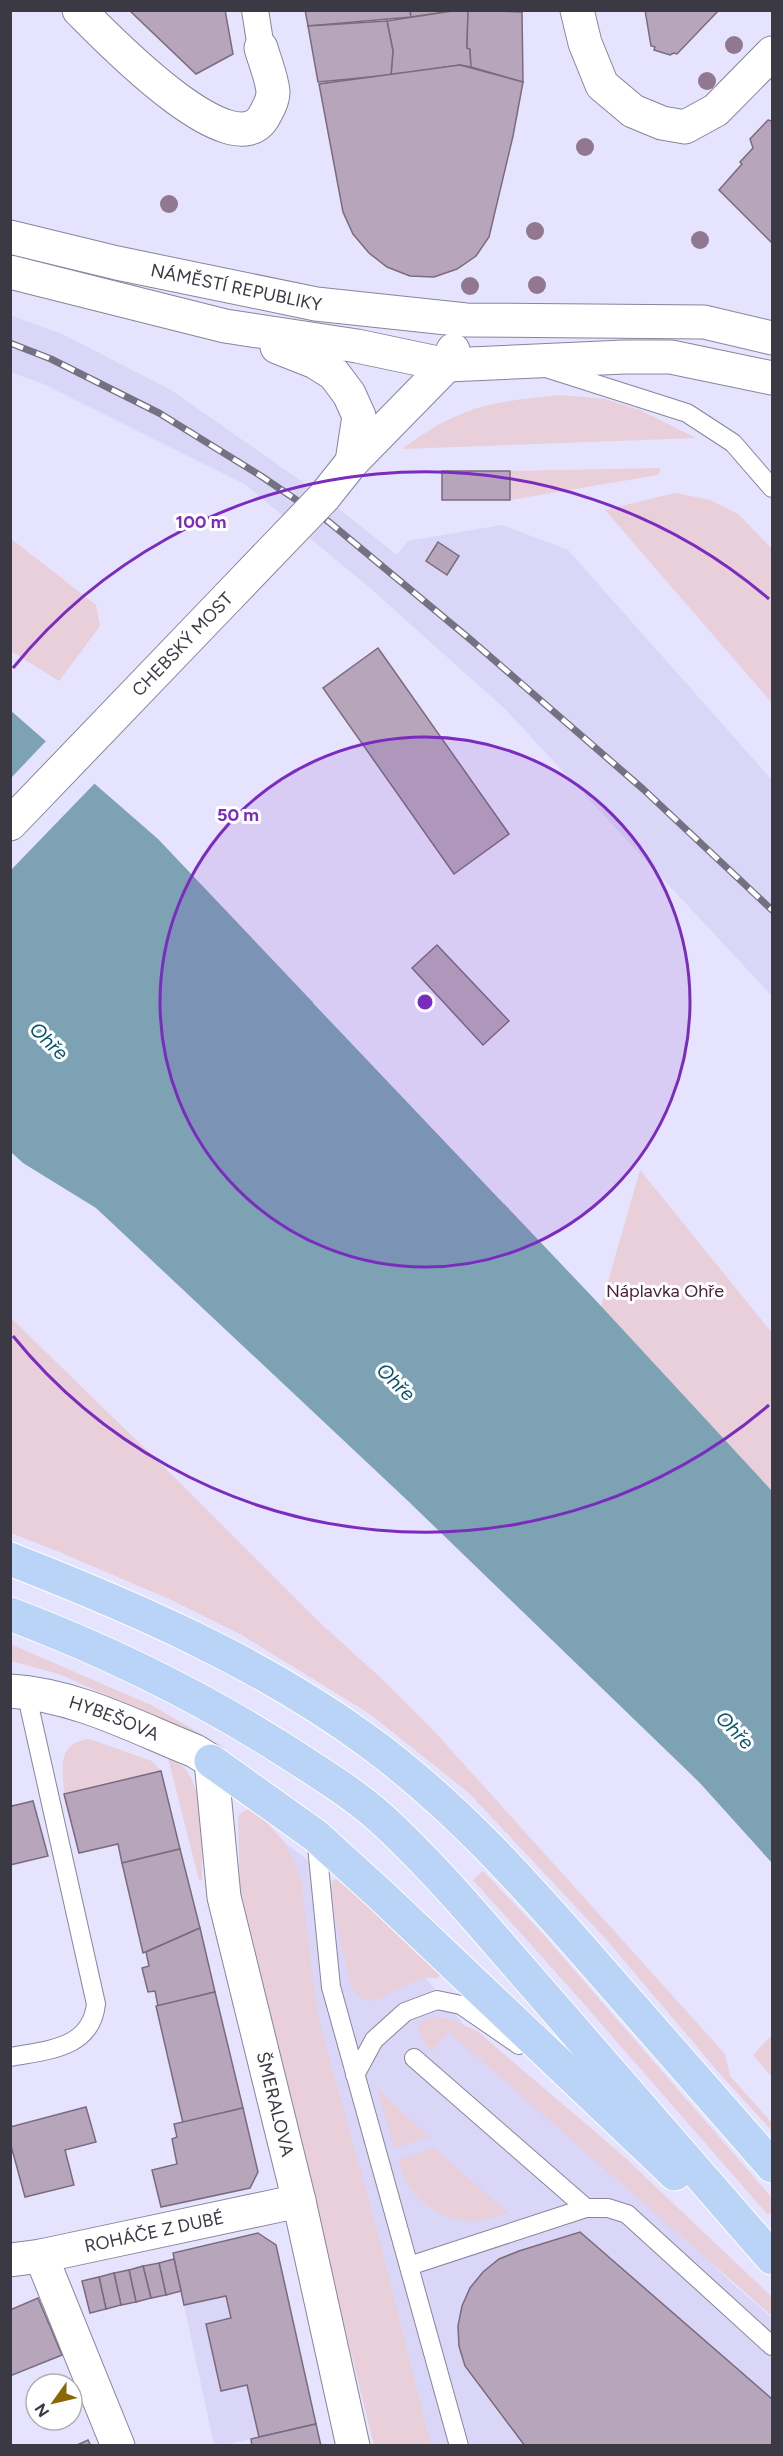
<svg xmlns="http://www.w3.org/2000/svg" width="783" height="2456" viewBox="0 0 783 2456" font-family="Figtree,sans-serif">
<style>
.built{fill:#d9d6f7}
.green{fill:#e8cfd9}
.water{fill:#7ca2b3}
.pier{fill:#e5e3fd}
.building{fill:#b7a6bb;stroke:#7a6b7e;stroke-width:1.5}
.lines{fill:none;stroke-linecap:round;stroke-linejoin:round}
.service-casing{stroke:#87859c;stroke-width:20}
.pedestrian-casing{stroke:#87859c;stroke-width:28}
.minor-casing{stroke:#87859c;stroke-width:35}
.tertiary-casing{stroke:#87859c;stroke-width:35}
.trunk-casing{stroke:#fff;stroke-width:35}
.service{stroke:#fff;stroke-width:18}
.pedestrian{stroke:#fff;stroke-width:26}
.minor{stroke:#fff;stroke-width:33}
.tertiary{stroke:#fff;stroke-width:33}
.trunk{stroke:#bad4f8;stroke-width:33}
.rail-casing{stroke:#747282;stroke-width:7}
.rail{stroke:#fff;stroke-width:4.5;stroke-dasharray:14;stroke-linecap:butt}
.tertiary-bridge-casing{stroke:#87859c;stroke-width:35;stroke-linecap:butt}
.tertiary-bridge{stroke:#fff;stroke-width:33}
.tree{fill:#917790}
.ring{fill:none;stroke:#7b2cbf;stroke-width:3}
.labels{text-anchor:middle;stroke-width:6;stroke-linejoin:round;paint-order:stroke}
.street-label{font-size:18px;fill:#3b3a44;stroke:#fff}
.park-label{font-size:18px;fill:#4d1e36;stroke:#fff}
.water-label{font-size:20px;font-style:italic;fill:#08566f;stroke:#fff}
.centre{fill:#7b2cbf;stroke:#fff;stroke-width:3}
.ring-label{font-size:18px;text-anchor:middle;font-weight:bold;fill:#7b2cbf;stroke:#fff;stroke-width:6;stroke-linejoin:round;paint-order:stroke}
</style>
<rect width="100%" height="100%" fill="#e5e3fd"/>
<!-- built -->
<g class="built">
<path d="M10,315l52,19 109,56 153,107 73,58 11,-14 94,-16 66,25 204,230v216l-268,-288 -134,-120 -124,-103 -205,-102 -30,-11z"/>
<path d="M242,1812l63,46 121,120 41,51 266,255 39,34v127h-380z"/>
<path d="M258,2233l18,12 40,179 -92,21h-10l-41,-192z"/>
</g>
<!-- green -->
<g class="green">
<path d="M561,395l44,4 35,11 56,28 -294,11c58,-43 88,-47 159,-54z"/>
<path d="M661,468l-3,7 -148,25v-29z"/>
<path d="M675,493l35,7 28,14 34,35v154l-167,-193z"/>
<path d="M10,538l86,67 4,21 -41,55 -48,-30z"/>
<path d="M640,1170l132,163v158l-171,-185z"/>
<path d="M11,1318l161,157 146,146 64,58 51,51 292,324 5,22 42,47v8l-51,-56 -116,-137 -136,-145 -99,-79 -130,-80 -71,-35 -107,-46 -51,-20z"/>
<path d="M10,1644l141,61 76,44 -168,-75 -48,-13z"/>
<path d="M89,1739l63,22 9,10 -97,23c-1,-25 -8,-51 25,-55z"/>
<path d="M168,1758c5,3 12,6 16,10 22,23 17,81 18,112h-3z"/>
<path d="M248,1809l9,2 28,32 16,36 11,94 7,47 61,221 51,204h-57l-94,-379 -40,-179 -2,-70 4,-5z"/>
<path d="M483,1871l58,61 231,266v13l-4,4 -191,-219 -104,-116z"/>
<path d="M338,1879l105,95 -6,4h-12l-17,6 -33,17 -9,-1 -8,-4 -8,-12 -17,-78 -1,-26z"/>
<path d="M431,2017l16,1 30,13 144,123 151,143v19l-323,-284 -17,19 -8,-8 -6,-15 5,-8z"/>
<path d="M772,2035v42l-19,-22z"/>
<path d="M377,2088l5,5 47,44 -35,11z"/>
<path d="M434,2148l74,65c-11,3 -22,7 -32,8 -39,2 -69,-25 -78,-61z"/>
</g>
<!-- water -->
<path class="water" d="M10,710l148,129 443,467 171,185v372l-73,-81 -292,-282 -311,-292 -73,-45 -12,-11z"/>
<!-- pier -->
<g class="pier">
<path d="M48,739l49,42 -86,89v-92z"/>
<path d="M315,1001l192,201 -3,2 -191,-201z"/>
</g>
<!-- building -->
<g class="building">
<path d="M129,10h96l8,44 -37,20z"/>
<path d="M305,10h105l1,7 -103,9z"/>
<path d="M410,10h49l-48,7z"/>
<path d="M459,10h9l-1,38 3,1 1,18 -11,-2 -69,10 2,-24 -6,-30z"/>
<path d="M468,10l54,2 1,70 -52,-15 -1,-18 -3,-1z"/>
<path d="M645,10h74l-42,44 -3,-1 -4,2 -16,-5 1,-3 -4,-1z"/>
<path d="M387,21l6,30 -2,24 -73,7 -10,-56z"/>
<path d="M460,65l63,17 -10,54 -24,101 -13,19 -19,13 -23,8 -24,-1 -23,-9 -18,-14 -16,-19 -10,-22 -24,-128z"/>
<path d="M768,120l4,1v122l-53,-53 23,-26 -2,-2 13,-14 -3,-9z"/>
<rect x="442" y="471" width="68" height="29"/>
<path d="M438,542l21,14 -12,19 -21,-14z"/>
<path d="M378,648l131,186 -55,40 -131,-186z"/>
<path d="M437,945l72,76 -26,24 -71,-77z"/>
<path d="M161,1771l19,78 -58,14 -4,-19 -39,9 -15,-59z"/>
<path d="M10,1801l2,5 21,-5 15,55 -38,9z"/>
<path d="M180,1849l20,79 -57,25 -21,-90z"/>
<path d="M200,1928l15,64 -57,14 -3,-15 -7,1 -6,-24 7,-2 -3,-14z"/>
<path d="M215,1992l28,116 -60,15 -27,-117z"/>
<path d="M86,2107l10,35 -31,8 9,35 -49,12 -15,-55v-15z"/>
<path d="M243,2108l15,64 -8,16 -89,19 -9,-37 25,-6 -5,-25 5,-2 -3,-13z"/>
<path d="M580,2232l192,167v47h-247l-60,-80 -6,-20 -1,-20 4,-20 8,-18 13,-16 16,-13 20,-8z"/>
<path d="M258,2233l18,12 40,179 -57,13 -12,-52 -26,6 -15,-67 25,-6 -5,-22 -42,9 -11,-52z"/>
<path d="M174,2259l7,32 -15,4 -7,-32z"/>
<path d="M159,2263l7,32 -15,3 -8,-32z"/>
<path d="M143,2266l8,32 -15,4 -7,-32z"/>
<path d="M129,2270l7,32 -15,3 -7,-32z"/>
<path d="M114,2273l7,32 -15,4 -7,-32z"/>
<path d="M99,2277l7,32 -16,4 -8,-32z"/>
<path d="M38,2298l24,57 -52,21v-66z"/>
<path d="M316,2424l5,22h-69l-1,-7z"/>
<path d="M88,2440l3,6h-16z"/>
</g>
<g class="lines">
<defs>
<g id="service">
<path d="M549,369l138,44 46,30 39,45"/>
<path d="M316,1836l15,151 128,459"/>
<path d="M10,2057c37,-7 81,-8 86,-53l-70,-312"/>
<path d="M414,2058l172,150h22l19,6 145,132"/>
<path d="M355,2075l19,-35 31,-28 32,-12 24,5 58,40"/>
<path d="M409,2266l177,-58"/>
</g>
<path id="pedestrian" d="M255,10l6,38"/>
<g id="minor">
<path d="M79,10c25,25 152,158 184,108 4,-7 10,-17 10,-26 -1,-14 -8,-30 -12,-44"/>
<path d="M577,10l8,33 17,42 31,26 29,12 23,4 31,-17 56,-57"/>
<path id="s1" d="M211,1761l13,136 75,304 54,245"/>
<path d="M41,2256l77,190"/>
<path id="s2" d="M10,2260l31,-4 258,-55"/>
</g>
<g id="tertiary">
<path id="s3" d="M10,237l107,26 199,41 150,16 238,2 68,16"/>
<path d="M10,272l215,54 132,20 90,19 177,-8h47l101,21"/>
<path d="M277,347l38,15 19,12 15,20 10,22 -7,46"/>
<path d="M324,497l28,-35 95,-97 6,-15"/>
<path id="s4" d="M10,824l219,-228"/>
<path id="s5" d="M10,1691c66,4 125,36 185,60l16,10"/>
</g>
<g id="trunk">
<path d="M10,1559c125,49 250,103 359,183 86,63 156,142 226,222 59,68 118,135 177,202"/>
<path d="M10,1614c95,36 188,81 274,136 34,22 69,43 100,71 31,29 60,60 88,92l300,345"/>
<path d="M211,1761l105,75 67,61 292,277"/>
</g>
</defs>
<!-- service casing -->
<use href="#service" class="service-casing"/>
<!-- pedestrian casing -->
<use href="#pedestrian" class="pedestrian-casing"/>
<!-- minor casing -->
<use href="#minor" class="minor-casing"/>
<!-- tertiary casing -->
<use href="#tertiary" class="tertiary-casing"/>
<!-- trunk casing -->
<use href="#trunk" class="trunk-casing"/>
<!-- service -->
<use href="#service" class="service"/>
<!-- pedestrian -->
<use href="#pedestrian" class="pedestrian"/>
<!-- minor -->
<use href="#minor" class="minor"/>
<!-- tertiary -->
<use href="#tertiary" class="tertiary"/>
<!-- trunk -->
<use href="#trunk" class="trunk"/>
<defs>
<path id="rail" d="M10,343l41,16 108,54 102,63 68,46 142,118 172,149 129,121"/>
</defs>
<!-- rail casing -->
<use href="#rail" class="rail-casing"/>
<!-- rail -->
<use href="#rail" class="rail"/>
<defs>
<path id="tertiary-bridge" d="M229,596l95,-99"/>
</defs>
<!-- tertiary-bridge casing -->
<use href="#tertiary-bridge" class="tertiary-bridge-casing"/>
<!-- tertiary-bridge -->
<use href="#tertiary-bridge" class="tertiary-bridge"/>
</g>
<!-- trees -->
<g class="tree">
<circle cx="734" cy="45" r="9"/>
<circle cx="707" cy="81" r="9"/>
<circle cx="585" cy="147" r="9"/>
<circle cx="169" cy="204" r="9"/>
<circle cx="535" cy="231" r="9"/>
<circle cx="700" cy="240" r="9"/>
<circle cx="537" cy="285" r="9"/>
<circle cx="470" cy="286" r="9"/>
</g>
<!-- distance rings -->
<circle cx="425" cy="1002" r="265" fill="#7b2cbf" fill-opacity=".12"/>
<g class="ring">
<circle cx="425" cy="1002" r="265"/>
<path d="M769 1405A530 530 0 0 1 13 1336M13 668A530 530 0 0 1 769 599"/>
</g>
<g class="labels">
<!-- street labels -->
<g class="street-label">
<text dy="6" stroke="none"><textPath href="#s3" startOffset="232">NÁMĚSTÍ REPUBLIKY</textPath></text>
<text dy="6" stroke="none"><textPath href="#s4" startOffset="249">CHEBSKÝ MOST</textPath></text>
<text dy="6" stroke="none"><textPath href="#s5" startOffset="108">HYBEŠOVA</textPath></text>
<text dy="6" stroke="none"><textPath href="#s1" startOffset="350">ŠMERALOVA</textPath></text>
<text dy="6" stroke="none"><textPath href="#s2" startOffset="147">ROHÁČE Z DUBÉ</textPath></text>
</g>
<!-- park labels -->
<g class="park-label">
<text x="665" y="1297">Náplavka Ohře</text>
</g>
<!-- water labels -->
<g class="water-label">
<text transform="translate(49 1041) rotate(44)" y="7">Ohře</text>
<text transform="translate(396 1382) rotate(44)" y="7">Ohře</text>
<text transform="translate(735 1730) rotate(46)" y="7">Ohře</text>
</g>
</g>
<circle cx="425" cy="1002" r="9" class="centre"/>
<g class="ring-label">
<text x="201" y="528">100 m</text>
<text x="238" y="821">50 m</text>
</g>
<!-- border -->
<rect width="783" height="2456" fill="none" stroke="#3b3a44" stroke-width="24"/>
<!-- north arrow -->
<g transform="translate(54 2402) rotate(236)"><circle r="28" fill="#ffffff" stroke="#b1b0b4" stroke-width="1.5"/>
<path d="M0-4.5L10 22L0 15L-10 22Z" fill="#8b6606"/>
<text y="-9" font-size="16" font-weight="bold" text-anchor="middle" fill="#3b3a44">N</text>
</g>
</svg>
